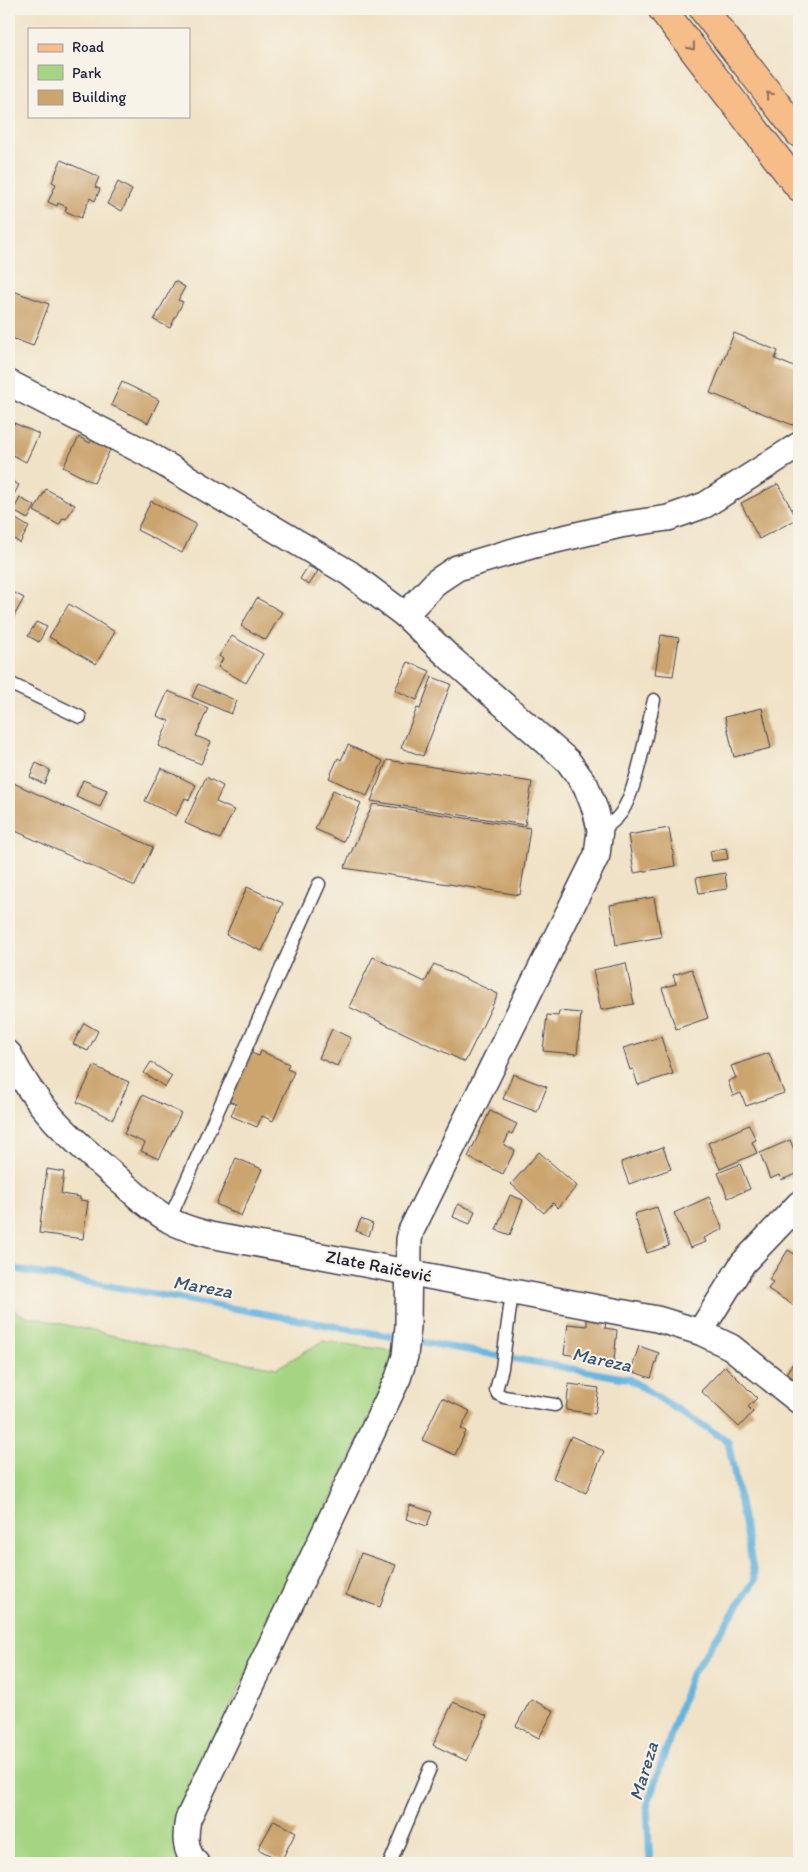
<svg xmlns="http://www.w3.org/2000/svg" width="808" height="1872" viewBox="0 0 808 1872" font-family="Itim,sans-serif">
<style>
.green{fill:#a5d583;stroke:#647c5f}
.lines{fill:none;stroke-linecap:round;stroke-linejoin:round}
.stream{stroke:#65b4df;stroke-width:7}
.building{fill:#cba46e}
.service-casing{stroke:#413f50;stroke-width:15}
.minor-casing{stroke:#413f50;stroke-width:28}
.primary-casing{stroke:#413f50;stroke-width:30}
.service{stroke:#fff;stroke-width:12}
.minor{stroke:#fff;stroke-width:25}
.primary{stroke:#f7bd88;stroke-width:28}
.oneway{stroke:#8c7062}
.labels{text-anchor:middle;stroke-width:4;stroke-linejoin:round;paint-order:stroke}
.street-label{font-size:18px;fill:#22223b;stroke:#f7f3e8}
.water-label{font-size:19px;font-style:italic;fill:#395574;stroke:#f7f3e8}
</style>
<rect width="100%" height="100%" fill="#f7f3e8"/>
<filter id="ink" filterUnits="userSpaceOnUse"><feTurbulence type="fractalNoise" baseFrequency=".02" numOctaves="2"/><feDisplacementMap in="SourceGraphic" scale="10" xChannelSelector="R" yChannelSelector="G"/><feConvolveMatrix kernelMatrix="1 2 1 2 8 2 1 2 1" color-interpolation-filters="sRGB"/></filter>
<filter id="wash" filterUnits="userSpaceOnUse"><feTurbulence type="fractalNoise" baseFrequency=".0096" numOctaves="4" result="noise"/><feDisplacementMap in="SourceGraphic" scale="20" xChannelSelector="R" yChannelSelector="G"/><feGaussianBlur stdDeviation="1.12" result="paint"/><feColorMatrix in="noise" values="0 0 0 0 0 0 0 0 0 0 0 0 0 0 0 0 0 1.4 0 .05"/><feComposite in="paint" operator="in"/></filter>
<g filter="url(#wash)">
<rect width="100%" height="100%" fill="#f0e2c6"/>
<!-- green -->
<path class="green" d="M9,1308l14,7 149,34 105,19 46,-27 78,11 -226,470 2,31 12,10h-180z"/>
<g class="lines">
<!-- stream -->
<path class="stream" d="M9,1268l620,111 99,62 27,139 -65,97 -43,130 3,56"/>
</g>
<g id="blocks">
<!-- building -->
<g class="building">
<path d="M61,160l38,17 -4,10 5,2 -5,12 -5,-3 -9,20 -16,-7 2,-4 -9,-4 -1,3 -9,-4 8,-18 -4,-2z"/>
<path d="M118,182l14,8 -10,21 -15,-7z"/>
<path d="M175,281l10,6 -7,13 5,2 -13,26 -16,-8z"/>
<path d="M13,291l36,13 -16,42 -24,-9v-36z"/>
<path d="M734,333l44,18 -3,8 24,10v55l-1,3 -88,-34z"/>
<path d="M122,382l37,18 -11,23 -37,-18z"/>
<path d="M14,423l25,11 -13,28 -17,-9v-19z"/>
<path d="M79,437l11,6 2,-3 18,10 -16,33 -31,-16z"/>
<path d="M9,480l10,5 -10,19z"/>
<path d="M778,484l19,35 -38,20 -18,-36z"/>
<path d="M46,489l29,16 -9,14 -3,-1 -4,7 -25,-14z"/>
<path d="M20,498l15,8 -7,13 -15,-8z"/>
<path d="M151,501l45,23 -14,29 -45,-23z"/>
<path d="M16,519l13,8 -9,16 -11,-7v-5z"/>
<path d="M308,566l10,5 -9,14 -9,-6z"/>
<path d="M9,590l15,8 -15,27z"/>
<path d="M257,598l25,14 -16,28 -25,-14z"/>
<path d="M69,604l46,28 -19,32 -47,-27z"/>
<path d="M36,622l11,5 -8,15 -11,-6z"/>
<path d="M661,635l18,3 -6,38 -18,-2z"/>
<path d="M232,636l31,18 -17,29 -28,-16 5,-8 -4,-3z"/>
<path d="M408,662l22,9 -13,29 -22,-10z"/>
<path d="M432,677l19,7 -28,72 -22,-8 16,-40 3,1z"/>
<path d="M198,684l39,17 -6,13 -39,-17z"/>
<path d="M168,691l40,17 -12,28 15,6 -10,22 -43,-18 11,-25 -12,-5z"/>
<path d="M762,708l9,40 -37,9 -9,-40z"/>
<path d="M348,745l35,16 -16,35 -38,-18 9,-20 3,2z"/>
<path d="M387,760l145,22 -7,43 -154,-24z"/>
<path d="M36,763l14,7 -6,14 -14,-7z"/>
<path d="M161,768l35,17 -7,15 -4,-2 -9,18 -31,-15z"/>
<path d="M206,777l17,9 -7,16 18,8 -14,29 -35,-16z"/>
<path d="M83,780l24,10 -7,17 -24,-10z"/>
<path d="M9,781l144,66 -18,39 -126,-58z"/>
<path d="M333,790l28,13 -18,39 -28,-13z"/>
<path d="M373,804l157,24 -10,67 -176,-27z"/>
<path d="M669,828l6,38 -41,7 -6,-38z"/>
<path d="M726,848l2,11 -16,2 -2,-10z"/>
<path d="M725,873l2,16 -28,4 -3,-15z"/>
<path d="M247,887l36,16 -21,48 -36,-16z"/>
<path d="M654,897l7,40 -45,8 -6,-40z"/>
<path d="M373,957l52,25 9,-18 64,30 -33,68 -116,-55z"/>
<path d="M626,963l8,41 -33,6 -8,-40z"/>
<path d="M692,969l16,49 -32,11 -14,-41 14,-4 -3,-9z"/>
<path d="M559,1011l22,2 -4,41 -34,-3 4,-36 11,1z"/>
<path d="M84,1023l14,8 -10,20 -15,-7z"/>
<path d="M332,1029l19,9 -14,28 -18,-8z"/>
<path d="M661,1037l12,37 -35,11 -5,-16 -3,1 -7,-22z"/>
<path d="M261,1051l28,13 -2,5 7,3 -21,49 -11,-5 -5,11 -26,-11 5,-12 -7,-3 22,-48 8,3z"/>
<path d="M769,1053l15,40 -38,13 -5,-13 -8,3 -5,-15 8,-3 -5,-12z"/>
<path d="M151,1062l21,14 -7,11 -21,-14z"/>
<path d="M94,1066l35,16 -16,37 -36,-17z"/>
<path d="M513,1074l34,13 -10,25 -34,-13z"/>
<path d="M142,1095l39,18 -22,46 -18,-8 4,-8 -21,-9z"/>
<path d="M490,1111l27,13 -5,10 -3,-1 -5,12 11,5 -12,24 -35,-17z"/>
<path d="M749,1125l7,15 -4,2 5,11 -37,16 -12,-26z"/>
<path d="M790,1140l9,21v12l-18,7 -2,-5 -9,4 -10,-26z"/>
<path d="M663,1147l8,22 -42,15 -8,-22z"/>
<path d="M539,1152l38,34 -19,22 -5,-5 -9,10 -33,-29z"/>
<path d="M236,1158l26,11 -21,47 -25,-12z"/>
<path d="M740,1164l10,25 -22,9 -10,-25z"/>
<path d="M47,1169l17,3 -3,22 19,3v3l8,1 -5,38 -44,-6z"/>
<path d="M510,1195l13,5 -13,35 -14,-5z"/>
<path d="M709,1197l14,32 -19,9 2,4 -16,6 -16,-35z"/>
<path d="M458,1204l17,7 -5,13 -17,-7z"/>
<path d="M657,1207l12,39 -22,7 -13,-39z"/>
<path d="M361,1219l12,5 -4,12 -13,-5z"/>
<path d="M788,1250l11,7v52l-31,-20 5,-7 -4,-2z"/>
<path d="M587,1319l19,2 -1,7 12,2 -3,31 -50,-7 4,-30 19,2z"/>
<path d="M639,1346l20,7 -8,25 -20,-7z"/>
<path d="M796,1359l3,3v21l-13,-10z"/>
<path d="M725,1366l32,32 -9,9 5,5 -14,15 -38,-36z"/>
<path d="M569,1384l30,4 -4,26 -29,-4z"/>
<path d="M442,1398l28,13 -9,18 5,2 -11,24 -33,-15z"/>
<path d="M571,1436l33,15 -18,42 -33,-15z"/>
<path d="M410,1505l22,7 -5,14 -21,-7z"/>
<path d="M361,1553l35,12 -16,42 -34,-12z"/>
<path d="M531,1699l23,12 -15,27 -23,-12z"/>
<path d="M453,1702l34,14 -20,45 -34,-16z"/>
<path d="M274,1820l22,12 -15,29 -23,-12z"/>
</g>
</g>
</g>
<g filter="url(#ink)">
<use href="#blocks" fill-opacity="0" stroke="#413f50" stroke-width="1"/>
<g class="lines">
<defs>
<g id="service">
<path d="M9,683l71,34"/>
<path d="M600,830c8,-4 16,-10 21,-17 16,-23 26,-85 33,-113"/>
<path d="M169,1220l150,-336"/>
<path d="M512,1292l-10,76 -6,22 2,4 6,3 51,8"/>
<path d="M390,1863l40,-95"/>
</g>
<g id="minor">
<path d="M9,383l135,69 205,121 56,42 43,41 120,105 18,25 10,26 4,18 -3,25 -186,376 -2,9 -1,86 -3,30 -7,22 -210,441c-3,16 -4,32 8,44"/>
<path d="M405,615l31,-33 21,-14 77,-23 86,-20 48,-7 37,-13 94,-60"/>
<path d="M9,1054c28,56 62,84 108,124 17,15 34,32 54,43 12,7 26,10 39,14l447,84 43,13 31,15 68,54"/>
<path d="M700,1332l43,-69 56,-59"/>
</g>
<g id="primary">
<path d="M662,9l137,178"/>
<path d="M703,9l96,124"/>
</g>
</defs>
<!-- service casing -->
<use href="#service" class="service-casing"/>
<!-- minor casing -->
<use href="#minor" class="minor-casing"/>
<!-- primary casing -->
<use href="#primary" class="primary-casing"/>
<!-- service -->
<use href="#service" class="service"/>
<!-- minor -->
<use href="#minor" class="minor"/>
<!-- primary -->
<use href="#primary" class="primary"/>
</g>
<!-- one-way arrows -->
<defs><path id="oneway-chevron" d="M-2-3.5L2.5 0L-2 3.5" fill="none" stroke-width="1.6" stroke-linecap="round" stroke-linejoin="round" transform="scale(1.25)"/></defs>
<g class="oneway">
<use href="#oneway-chevron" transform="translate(692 47) rotate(52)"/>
<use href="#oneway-chevron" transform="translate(769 95) rotate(-128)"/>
</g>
</g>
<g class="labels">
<!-- street labels -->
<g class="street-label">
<text transform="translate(379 1266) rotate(11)" y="6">Zlate Raičević</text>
</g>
<!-- water labels -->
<g class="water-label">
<text transform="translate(203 1286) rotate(10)" y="7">Mareza</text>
<text transform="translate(602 1359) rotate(12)" y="7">Mareza</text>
<text transform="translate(643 1771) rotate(-73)" y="7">Mareza</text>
</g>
</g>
<!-- margin -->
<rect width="808" height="1872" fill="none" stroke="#f7f3e8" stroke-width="30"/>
<!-- legend -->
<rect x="28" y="28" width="162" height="90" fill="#f7f3e8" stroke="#a29fa3"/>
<rect x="38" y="44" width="25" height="8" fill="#f7bd88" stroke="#a29fa3"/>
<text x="72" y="52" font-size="15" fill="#22223b">Road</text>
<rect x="38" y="65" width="25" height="15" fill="#a5d583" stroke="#a29fa3"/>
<text x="72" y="78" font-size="15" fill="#22223b">Park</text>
<rect x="38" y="90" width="25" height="15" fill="#cba46e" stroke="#a29fa3"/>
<text x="72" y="102" font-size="15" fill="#22223b">Building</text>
</svg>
